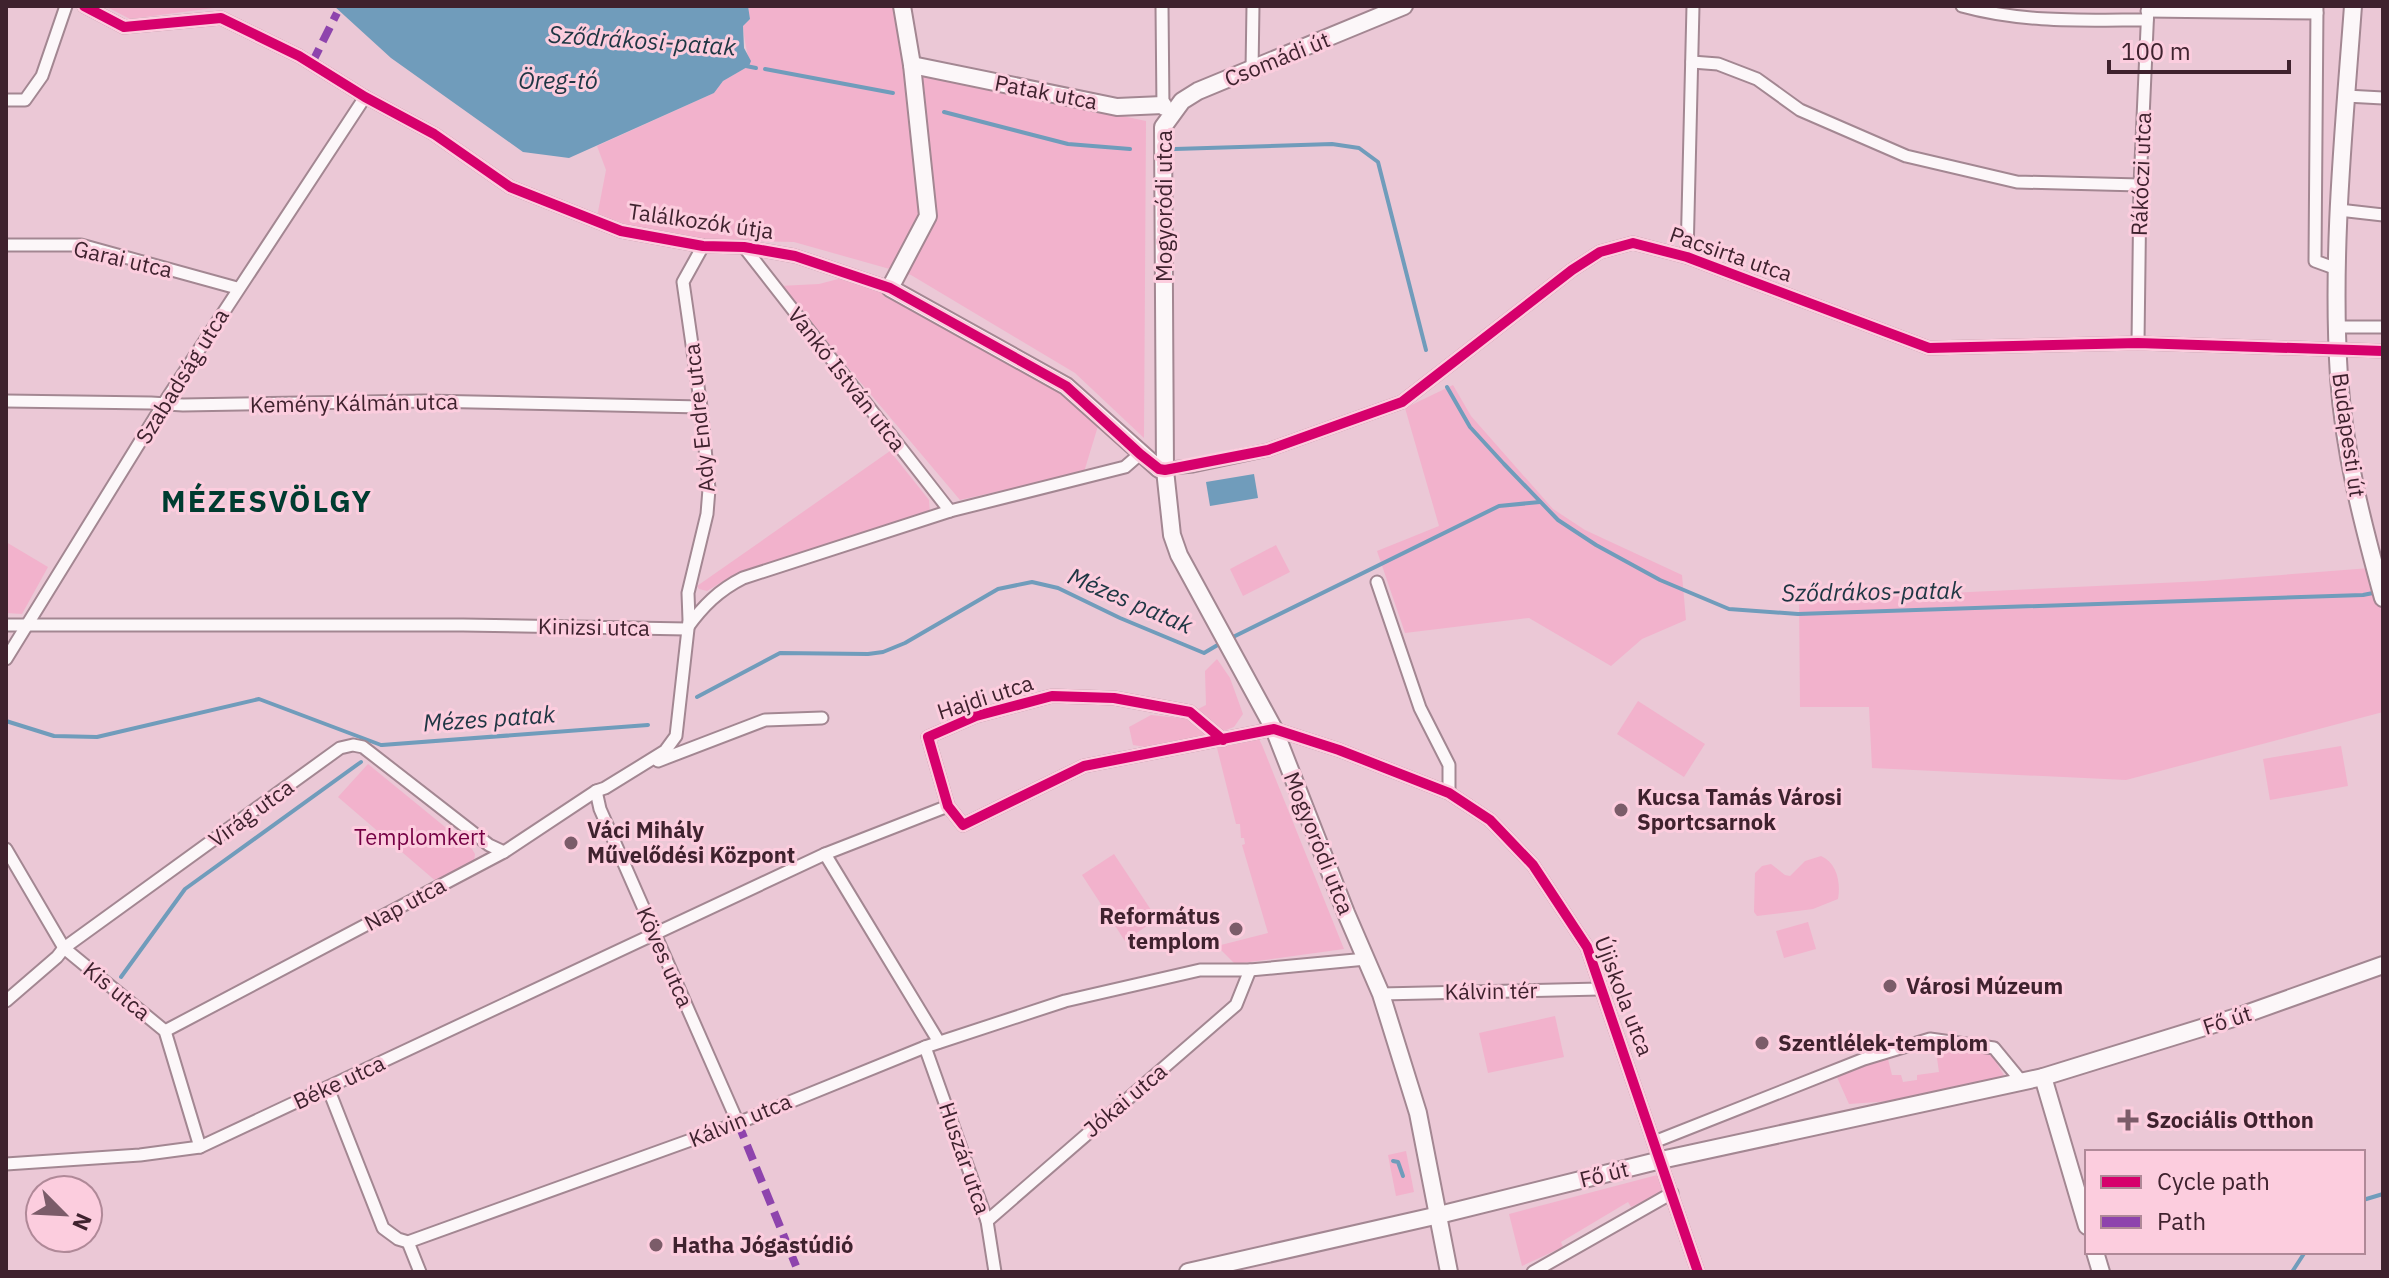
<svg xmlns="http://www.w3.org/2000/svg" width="2389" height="1278" viewBox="0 0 2389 1278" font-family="'IBM Plex Sans',sans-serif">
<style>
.green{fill:#f2b2cc}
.water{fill:#709cbb}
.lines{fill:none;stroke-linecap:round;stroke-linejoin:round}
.stream{stroke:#709cbb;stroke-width:4}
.street-casing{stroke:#a38792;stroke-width:15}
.secondary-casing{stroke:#a38792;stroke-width:20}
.street{stroke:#fcf7f9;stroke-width:11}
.secondary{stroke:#fcf7f9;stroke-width:16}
.quiet{stroke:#8e44ad;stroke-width:8;stroke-dasharray:16 8;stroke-linecap:butt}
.cycleway-casing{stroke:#fccdde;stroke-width:15}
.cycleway{stroke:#d6006c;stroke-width:10}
.poi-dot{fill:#7b5c69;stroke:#fccdde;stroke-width:3}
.labels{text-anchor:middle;stroke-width:6;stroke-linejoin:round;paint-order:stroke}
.street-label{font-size:22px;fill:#3f222e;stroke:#fccdde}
.poi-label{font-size:22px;font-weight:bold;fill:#3f222e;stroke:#fccdde;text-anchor:start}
.park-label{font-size:22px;fill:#750044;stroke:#fccdde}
.water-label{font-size:24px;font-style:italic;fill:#1e3643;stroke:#fccdde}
.district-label{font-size:30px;font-weight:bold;letter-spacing:2px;fill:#003c30;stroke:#fccdde}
</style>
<rect width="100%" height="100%" fill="#ebc8d6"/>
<!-- green -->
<g class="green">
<path d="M105,6h124l-99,13z"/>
<path d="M748,6h146l12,64 240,51 -2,317 -69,-65 -164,-98 -117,-33 -112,-3 -25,-4 -60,-18 9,-47 -9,-24 117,-53 9,-12 26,-15c-1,-14 -5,-25 -6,-40l7,-7z"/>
<path d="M842,278l48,10 170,105 38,33 -14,46 -124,28 -181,-214 40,-2z"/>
<path d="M1453,385l18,31 82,93 32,21 97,45 4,45 -44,19 -31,27 -82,-48 -124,15 -28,-82 62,-25 -34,-118z"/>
<path d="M890,451l39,49 1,13 -183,57 -17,7 -23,14 -8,-2 -2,-3z"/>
<path d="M6,542l42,25 -26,47 -16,-1z"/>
<path d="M1276,545l14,27 -47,24 -13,-27z"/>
<path d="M2383,567v145l-257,68 -254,-12 -3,-61h-69l-1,-107 405,-19z"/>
<path d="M1217,659l13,19 13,36 -9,13 -36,14 -41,8 -24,-4 -4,-18 22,-12 29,3 26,-13 -1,-34z"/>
<path d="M1638,701l67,43 -21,33 -67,-43z"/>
<path d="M1259,739l3,6 82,204 -109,15 -18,-18 51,-13 -26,-88 3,-1 -1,-6h-3l-1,-14h-4l-19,-76z"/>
<path d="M2341,746l7,40 -78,14 -7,-41z"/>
<path d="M368,764l104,85 3,5 -1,8 -36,21 -100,-86z"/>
<path d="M1114,854l43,65 -32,22 -43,-66z"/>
<path d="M1821,856c16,7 20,27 17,43l-25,10 -56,7 -3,-4 1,-39 7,-7 9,-2 14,11 5,1 15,-15z"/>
<path d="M1808,922l8,27 -32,9 -8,-27z"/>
<path d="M1555,1016l9,41 -76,16 -9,-40z"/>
<path d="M1935,1044l56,9 15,26 -100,21 -57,4 -13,-29 51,-20 5,20h9l2,7 14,-2v-5l22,-3z"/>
<path d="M1406,1151l8,41 -18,4 -8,-41z"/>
<path d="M1661,1174l6,16 -36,17 -3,-5 -67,40 2,5 -41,19 -13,-52z"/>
</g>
<!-- water -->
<g class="water">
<path d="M334,6h414l2,13 -7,7 1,22 7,13 -2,5 -26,15 -9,12 -145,65 -46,-6 -132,-94z"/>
<path d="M1254,474l4,24 -48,8 -4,-24z"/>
</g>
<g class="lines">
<!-- stream -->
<g class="stream">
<path d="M746,66l10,2"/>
<path d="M765,69l128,24"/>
<path d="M944,112l124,32 62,5"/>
<path d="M1175,149l157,-5 27,4 19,14 48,188"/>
<path d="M1447,387l23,40 34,37 54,56 38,25 64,35 69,29 69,5 565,-19 15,-3"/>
<path d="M1229,639l270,-133 41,-4"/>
<path d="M697,697l83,-44 88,1 15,-2 22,-9 93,-54 34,-7 26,6 62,30 84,35 17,-10"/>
<path d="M6,721l48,15 43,1 162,-38 122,46"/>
<path d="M382,745l266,-20"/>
<path d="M121,977l64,-88 176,-127"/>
<path d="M1393,1161l5,1 5,14"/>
<path d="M2363,1200l20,-6"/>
<path d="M2292,1272l13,-20"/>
</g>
<defs>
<g id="street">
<path d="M84,6l40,21 97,-9 78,38 66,41 69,37 76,53 111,44 82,15 41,1 51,9 95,32"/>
<path d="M1162,6l1,103"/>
<path d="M1962,6c61,17 122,14 185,14"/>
<path d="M2317,6l-2,255 22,8"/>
<path d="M2147,11l170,2"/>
<path d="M1692,62l26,2 39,15 43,31 106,46 111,26 123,3"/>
<path d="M1252,70l1,-64"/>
<path d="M2346,96l37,2"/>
<path d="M6,100h19l17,-24 24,-70"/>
<path d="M2339,210l44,5"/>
<path d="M6,245h75l156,43"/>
<path d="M744,247l206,264"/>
<path d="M1687,257l6,-251"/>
<path d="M2338,327h45"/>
<path d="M2138,343l2,-158 8,-179"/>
<path d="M6,401l145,2 32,2 242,-4 276,6"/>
<path d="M1159,469l34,-3 75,-16 134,-48 170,-132 28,-18 33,-9 54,14 242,91 209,-5 245,8"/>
<path d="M1377,582l43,126 29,57v28"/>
<path d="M6,625h457l224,4"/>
<path d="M687,628c16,-22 32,-38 56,-50l207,-67 175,-44 15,-13"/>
<path d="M6,659l158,-256 201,-306"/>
<path d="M1223,740l-33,-28 -76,-14 -62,-2 -76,20 -48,21 20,69 15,19 121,-59 190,-37 65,21 110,43 41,27 43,45 54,82 111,325"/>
<path d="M658,761l107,-41 57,-2"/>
<path d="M596,791l4,18 138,314"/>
<path d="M6,849l58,99 101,83 35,116"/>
<path d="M825,854l114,188"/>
<path d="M1381,994l219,-5"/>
<path d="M6,1001l51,-44 7,-9 276,-200 13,-3 10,2 126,98 15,7"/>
<path d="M165,1031l339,-179 92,-61 9,-3 60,-37 11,-15 13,-116 -1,-27 19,-79 2,-25 -8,-82 -18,-125 20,-36"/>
<path d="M925,1047l62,174 8,51"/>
<path d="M328,1088l55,140 15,11 10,3 330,-119 187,-76 140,-46 135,-31h50l116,-11"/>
<path d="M1654,1142l210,-83 66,-20 64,9 28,34"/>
<path d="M6,1164l134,-9 60,-8 625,-293 123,-48"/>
<path d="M987,1221l249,-216 14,-35"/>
<path d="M408,1242l12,30"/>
<path d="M1533,1272l139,-79"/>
</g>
<g id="secondary">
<path d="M902,6l10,59 16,151 -38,72 176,98 93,83"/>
<path d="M1404,6l-206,85 -16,10 -19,26 2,343 7,65 7,20 95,174 72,184 35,81 37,119 31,159"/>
<path d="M2353,6c-9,123 -22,248 -14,371 5,76 24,148 44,221"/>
<path d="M912,65l205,42 46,-2"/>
<path d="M2043,1077l44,149"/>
<path d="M2095,1252l6,20"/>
<path d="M1188,1272l251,-57 222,-55 382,-83 197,-61 143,-51"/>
</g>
</defs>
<!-- street casing -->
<use href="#street" class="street-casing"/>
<!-- secondary casing -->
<use href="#secondary" class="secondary-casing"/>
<!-- street -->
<use href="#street" class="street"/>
<!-- secondary -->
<use href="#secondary" class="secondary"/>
<!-- quiet -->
<g class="quiet">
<path d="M312,63l25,-50"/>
<path d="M738,1123l58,143"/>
</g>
<defs>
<g id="cycleway">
<path d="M84,6l40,21 97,-9 78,38 66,41 69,37 76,53 111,44 82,15 41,1 51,9 95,32 176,98 74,68 19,15 6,1 103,-20 134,-48 170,-132 28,-18 33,-9 54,14 242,91 209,-5 245,8"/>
<path d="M1223,740l-33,-28 -76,-14 -62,-2 -76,20 -48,21 20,69 15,19 121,-59 190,-37 65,21 110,43 41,27 43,45 54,82 111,325"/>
</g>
</defs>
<!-- cycleway casing -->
<use href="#cycleway" class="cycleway-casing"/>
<!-- cycleway -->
<use href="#cycleway" class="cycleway"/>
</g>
<!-- markers -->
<g class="poi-dot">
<circle cx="1621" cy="810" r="8"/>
<circle cx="571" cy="843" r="8"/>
<circle cx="1236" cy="929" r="8"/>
<circle cx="1890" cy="986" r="8"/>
<circle cx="1762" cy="1043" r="8"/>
<path d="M2124 1108h8v8h8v8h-8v8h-8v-8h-8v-8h8z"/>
<circle cx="656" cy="1245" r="8"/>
</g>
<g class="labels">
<!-- street labels -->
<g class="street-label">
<text transform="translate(1277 59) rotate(-22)" y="8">Csomádi út</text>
<text transform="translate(1046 92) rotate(11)" y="8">Patak utca</text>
<text transform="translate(2141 174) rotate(-88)" y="8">Rákóczi utca</text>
<text transform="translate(1164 206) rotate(-90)" y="8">Mogyoródi utca</text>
<text transform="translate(701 221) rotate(8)" y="8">Találkozók útja</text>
<text transform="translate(1731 254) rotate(19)" y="8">Pacsirta utca</text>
<text transform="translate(123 259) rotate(13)" y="8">Garai utca</text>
<text transform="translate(182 376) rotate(-58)" y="8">Szabadság utca</text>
<text transform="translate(847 379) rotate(52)" y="8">Vankó István utca</text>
<text transform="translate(354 403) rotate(-1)" y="8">Kemény Kálmán utca</text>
<text transform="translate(699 418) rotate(-96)" y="8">Ady Endre utca</text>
<text transform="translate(2349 435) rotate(82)" y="8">Budapesti út</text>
<text transform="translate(594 627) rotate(1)" y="8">Kinizsi utca</text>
<text transform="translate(985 697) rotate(-18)" y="8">Hajdi utca</text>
<text transform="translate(251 813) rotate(-36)" y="8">Virág utca</text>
<text transform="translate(1319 843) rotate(68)" y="8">Mogyoródi utca</text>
<text transform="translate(405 904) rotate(-28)" y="8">Nap utca</text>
<text transform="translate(665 957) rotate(66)" y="8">Köves utca</text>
<text transform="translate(117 991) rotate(39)" y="8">Kis utca</text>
<text transform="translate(1491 991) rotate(-1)" y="8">Kálvin tér</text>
<text transform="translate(1624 996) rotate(69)" y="8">Újiskola utca</text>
<text transform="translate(2227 1020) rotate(-18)" y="8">Fő út</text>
<text transform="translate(339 1082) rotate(-25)" y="8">Béke utca</text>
<text transform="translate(1125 1100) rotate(-40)" y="8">Jókai utca</text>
<text transform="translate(740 1120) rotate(-22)" y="8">Kálvin utca</text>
<text transform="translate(965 1158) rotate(71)" y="8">Huszár utca</text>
<text transform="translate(1604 1174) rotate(-14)" y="8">Fő út</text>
</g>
<!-- poi labels -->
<g class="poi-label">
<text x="1637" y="805">Kucsa Tamás Városi<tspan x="1637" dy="25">Sportcsarnok</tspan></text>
<text x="587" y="838">Váci Mihály<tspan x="587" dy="25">Művelődési Központ</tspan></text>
<text x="1220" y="924" text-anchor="end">Református<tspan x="1220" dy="25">templom</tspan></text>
<text x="1906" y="994">Városi Múzeum</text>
<text x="1778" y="1051">Szentlélek-templom</text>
<text x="2146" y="1128">Szociális Otthon</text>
<text x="672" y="1253">Hatha Jógastúdió</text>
</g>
<!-- park labels -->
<g class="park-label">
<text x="420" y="845">Templomkert</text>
</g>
<!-- water labels -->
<g class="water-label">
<text transform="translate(642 41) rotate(4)" y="8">Sződrákosi-patak</text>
<text x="558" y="89">Öreg-tó</text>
<text transform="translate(1872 592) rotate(-1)" y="8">Sződrákos-patak</text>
<text transform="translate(1130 601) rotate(23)" y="8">Mézes patak</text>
<text transform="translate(489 719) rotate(-4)" y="8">Mézes patak</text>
</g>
<!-- district labels -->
<g class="district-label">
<text x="267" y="512">MÉZESVÖLGY</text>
</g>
</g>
<!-- border -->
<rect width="2389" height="1278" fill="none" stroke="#3f222e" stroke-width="16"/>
<!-- legend -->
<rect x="2085" y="1150" width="280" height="104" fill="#fccdde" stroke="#b08998" stroke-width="2"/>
<rect x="2101" y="1176" width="40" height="12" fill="#d6006c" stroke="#b08998" stroke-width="2"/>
<text x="2157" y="1190" font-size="24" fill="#3f222e">Cycle path</text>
<rect x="2101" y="1216" width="40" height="12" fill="#8e44ad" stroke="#b08998" stroke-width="2"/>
<text x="2157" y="1230" font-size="24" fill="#3f222e">Path</text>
<!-- north arrow -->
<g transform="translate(64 1214) rotate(114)"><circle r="38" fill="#fccdde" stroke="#b08998" stroke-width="2"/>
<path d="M0-6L14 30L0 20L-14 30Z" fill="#7b5c69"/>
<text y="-12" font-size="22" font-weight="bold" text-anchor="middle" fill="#3f222e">N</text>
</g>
<!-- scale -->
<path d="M2109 60v12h180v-12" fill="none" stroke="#3f222e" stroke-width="4"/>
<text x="2121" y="60" font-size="24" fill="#3f222e" stroke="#fccdde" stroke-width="6" paint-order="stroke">100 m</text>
</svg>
